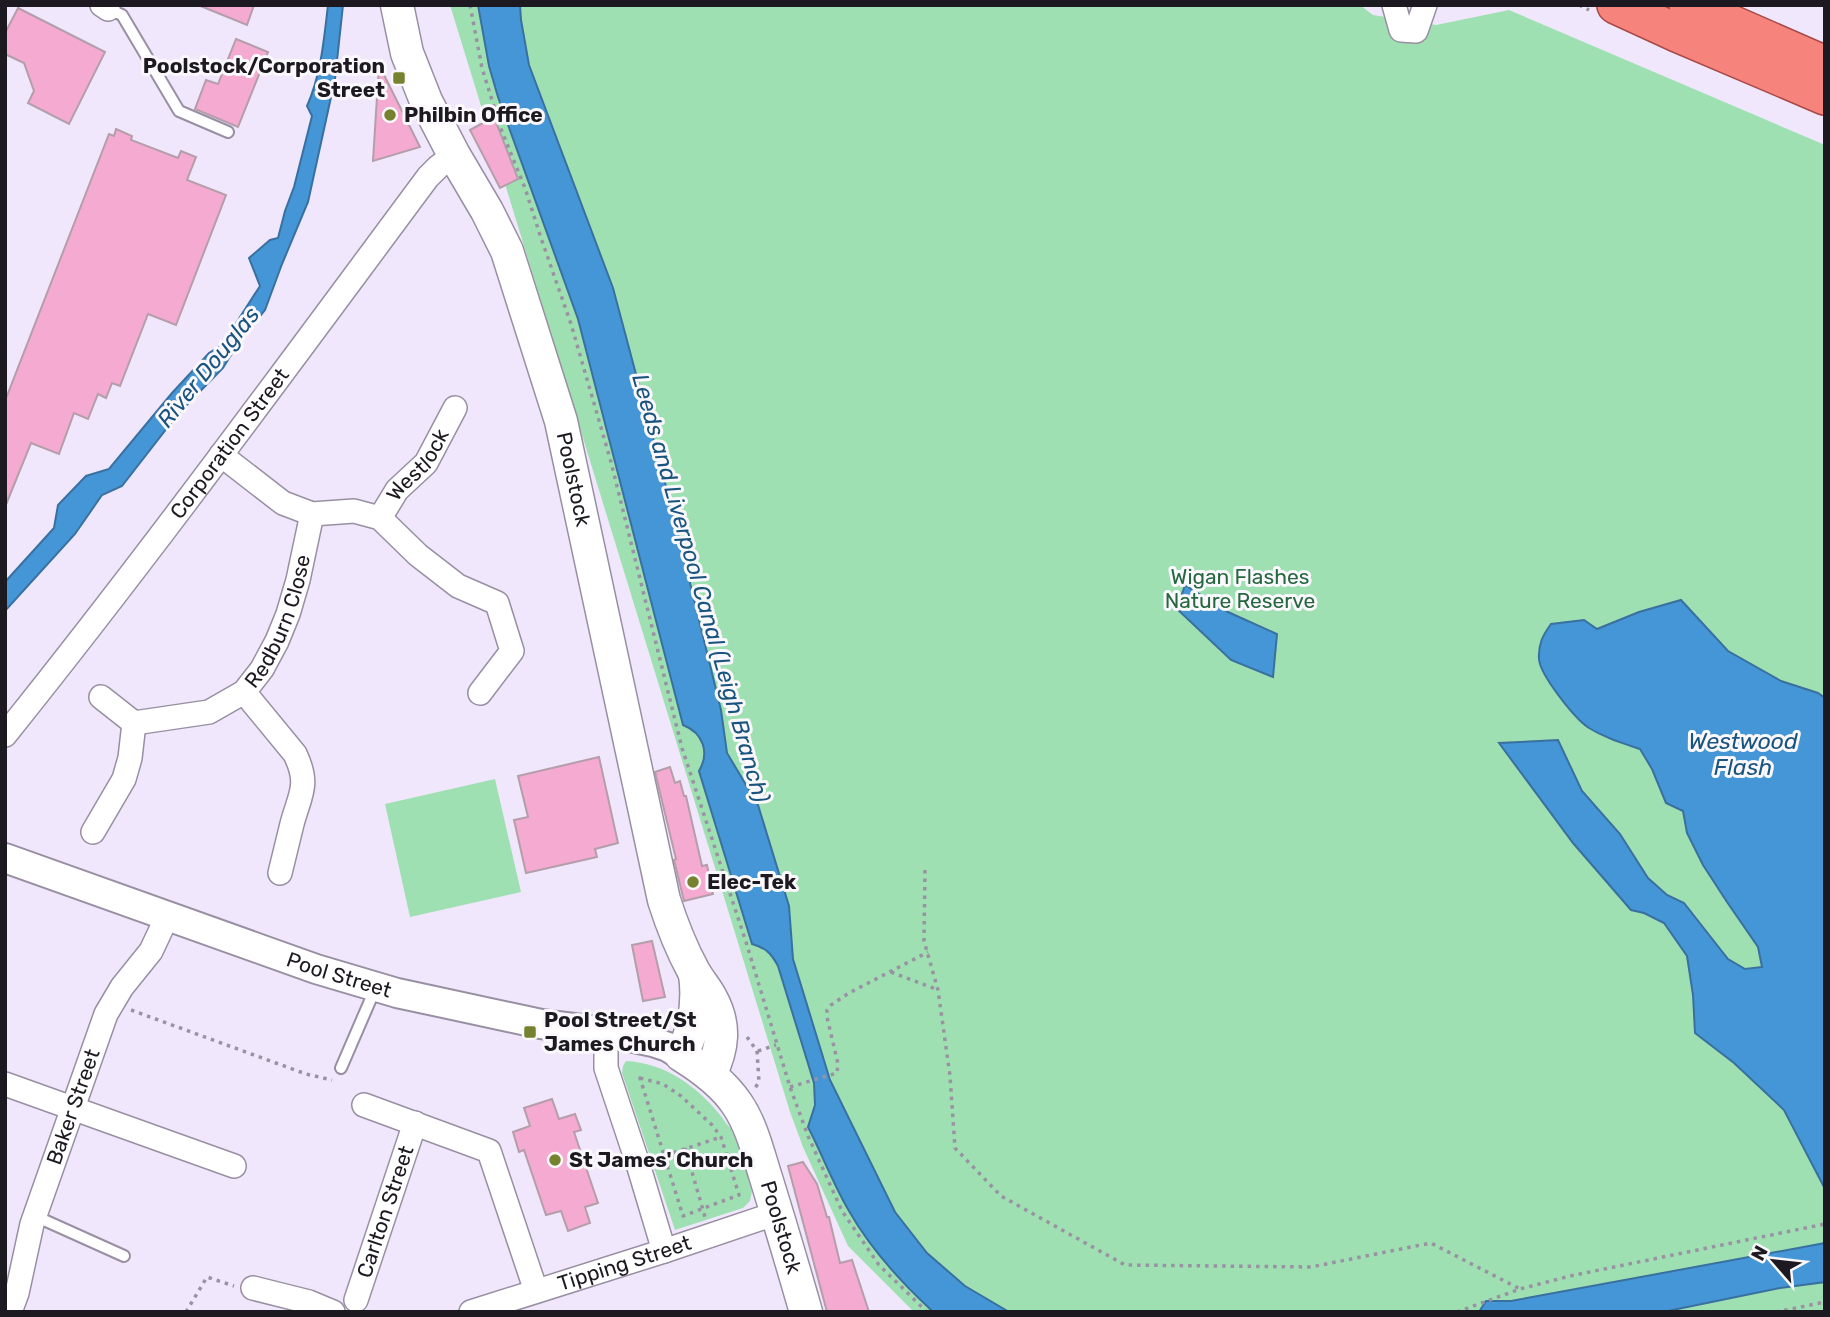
<svg xmlns="http://www.w3.org/2000/svg" width="1830" height="1317" viewBox="0 0 1830 1317" font-family="Rubik,sans-serif">
<style>
.green{fill:#9fe0b3}
.water{fill:#4596d6;stroke:#39709f;stroke-width:2}
.building{fill:#f5aad1;stroke:#b49ea9;stroke-width:2}
.lines{fill:none;stroke-linecap:round;stroke-linejoin:round}
.service-casing{stroke:#998fa3;stroke-width:14}
.minor-casing{stroke:#998fa3;stroke-width:26}
.tertiary-casing{stroke:#998fa3;stroke-width:32}
.secondary-casing{stroke:#998fa3;stroke-width:35}
.trunk-casing{stroke:#a94a47;stroke-width:40}
.path{stroke:#9992a2;stroke-width:3.5;stroke-dasharray:3.5 5;stroke-linecap:butt}
.service{stroke:#fff;stroke-width:10}
.minor{stroke:#fff;stroke-width:23}
.tertiary{stroke:#fff;stroke-width:28}
.secondary{stroke:#fff;stroke-width:32}
.trunk{stroke:#f6847c;stroke-width:37}
.poi-dot{fill:#76822f;stroke:#faf8fc;stroke-width:2.5}
.labels{text-anchor:middle;stroke-width:6;stroke-linejoin:round;paint-order:stroke}
.poi-label{font-size:21px;font-weight:bold;fill:#1d1920;stroke:#faf8fc;text-anchor:start}
.street-label{font-size:21px;fill:#1d1920;stroke:#faf8fc}
.park-label{font-size:21px;fill:#25673f;stroke:#faf8fc}
.water-label{font-size:23px;font-style:italic;fill:#19537f;stroke:#faf8fc}
</style>
<rect width="100%" height="100%" fill="#f0e7fc"/>
<!-- green -->
<g class="green">
<path d="M450,5h910l13,10 63,10 73,-15 316,135v1167h-911l-66,-66 -45,-99 -13,-35z"/>
<path d="M495,779l26,113 -111,25 -25,-113z"/>
<path d="M626,1061c39,2 71,25 95,55 3,5 7,9 10,13 8,15 15,44 21,62l-2,10 -7,7 -68,22 -53,-157 1,-7z"/>
</g>
<!-- water -->
<g class="water">
<path d="M328,5h15l-8,74 -27,123 -26,62 -17,46 -26,32 -16,26 -45,46 -56,72 -20,9 -27,39 -70,77v-29l49,-54 4,-23 28,-29 23,-7 63,-76 37,-40 13,-8 38,-59 -11,-28 21,-18 8,-2 7,-27 9,-24 18,-71 -5,-10c14,-31 17,-67 21,-101z"/>
<path d="M478,5h42l1,15 8,45 84,223 59,221 49,201 6,43 31,52 31,101 4,53 37,121 65,132 32,41 38,33 44,26h-76l-4,-4c-31,-29 -59,-60 -80,-97 -16,-27 -27,-57 -41,-84l7,-22 -1,-22 -36,-117c-7,-13 -12,-18 -26,-22l-53,-173c11,-19 4,-38 -16,-46l-105,-406 -80,-222 -9,-31z"/>
<path d="M1185,585l43,27 49,22 -4,43 -42,-17 -54,-51z"/>
<path d="M1681,600l47,51 53,30 37,12 7,5v491l-41,-79 -50,-47 -39,-30 -2,-38 -6,-39 -23,-33 -20,-10 -13,-3 -58,-67 -74,-100 59,-3 24,51 38,43 28,44 19,17 17,8 44,56 17,10 17,-2 -4,-20 -31,-45 -24,-37 -16,-32 -4,-22 -17,-8 -14,-34 -12,-20c-18,-6 -35,-11 -51,-21 -14,-9 -49,-53 -50,-69 -1,-15 4,-24 12,-35l33,-4 13,9 42,-17z"/>
<path d="M1825,1243v39l-45,6 -117,24h-184l7,-11h25z"/>
</g>
<!-- building -->
<g class="building">
<path d="M198,5h56l-7,20z"/>
<path d="M18,8l87,44 -36,72 -41,-21 6,-12 -10,-28 -19,-9v-21z"/>
<path d="M236,39l32,13 -30,75 -43,-18 11,-29 12,4z"/>
<path d="M379,65l41,82 -47,14z"/>
<path d="M494,117l24,62 -18,9 -30,-58z"/>
<path d="M116,129l16,7 -1,4 47,18 3,-7 15,6 -9,23 39,15 -50,130 -28,-11 -28,72 -8,-3 -6,15 -8,-4 -10,25 -14,-6 -15,41 -28,-11 -26,64v-106l104,-267 5,2z"/>
<path d="M599,757l19,86 -23,6 2,8 -71,16 -12,-53 14,-3 -10,-41z"/>
<path d="M670,767l5,16 5,-2 4,15h2l16,70 5,-1 6,29 -29,7 -10,-41 2,-1 -21,-87z"/>
<path d="M652,941l13,56 -22,4 -11,-56z"/>
<path d="M552,1099l7,20 16,-5 6,16 -7,2 24,71 -13,4 5,16 -22,8 -7,-20 -15,4 -22,-65 -5,2 -6,-20 17,-6 -6,-18z"/>
<path d="M803,1162l14,22 10,33h2l11,46 12,-3 17,52h-42l-39,-146z"/>
</g>
<g class="lines">
<defs>
<g id="service">
<path d="M108,9l14,6 57,96 49,21"/>
<path d="M341,1068l35,-81"/>
<path d="M35,1216l89,40"/>
</g>
<g id="minor">
<path d="M102,5l6,4"/>
<path d="M1394,5l7,25 15,1 9,-26"/>
<path d="M221,455l62,48 29,11 42,-3 26,7 38,37 40,31 39,17 15,48 -32,42"/>
<path id="s1" d="M380,518l17,-28 29,-27 29,-55"/>
<path d="M244,692l51,62c15,31 5,40 -3,70 -4,16 -8,33 -12,49"/>
<path id="s2" d="M134,723l75,-11 35,-20 18,-23 15,-28 11,-27 10,-34 14,-66"/>
<path id="s3" d="M5,735c146,-182 284,-371 423,-558l10,-10 16,-12"/>
<path d="M93,832l31,-53 6,-21 4,-35 -33,-26"/>
<path d="M606,1032v36l32,96 26,87"/>
<path d="M5,1084l229,82"/>
<path d="M364,1105l125,46 47,140"/>
<path d="M253,1288l56,14 24,10"/>
<path id="s4" d="M356,1300l59,-177"/>
<path id="s5" d="M10,1312l7,-19 15,-69 74,-210 16,-27 29,-36 16,-34"/>
<path id="s6" d="M471,1312l193,-61 113,-38"/>
</g>
<g id="tertiary">
<path id="s7" d="M5,858l311,111 81,24 144,31 65,8 47,10 15,5 13,8"/>
</g>
<g id="secondary">
<path id="s8" d="M397,5l10,48 19,48 28,54 33,56 20,40 54,170 103,479c8,25 17,48 29,70 5,10 13,18 18,28 15,27 12,50 -1,77"/>
<path id="s9" d="M695,974c4,29 0,55 -14,81 21,13 42,28 56,49 15,22 21,49 29,74 14,45 27,89 40,134"/>
</g>
<g id="trunk">
<path d="M1616,5l61,28 148,63"/>
<path d="M1688,5l137,60"/>
</g>
</defs>
<!-- service casing -->
<use href="#service" class="service-casing"/>
<!-- minor casing -->
<use href="#minor" class="minor-casing"/>
<!-- tertiary casing -->
<use href="#tertiary" class="tertiary-casing"/>
<!-- secondary casing -->
<use href="#secondary" class="secondary-casing"/>
<!-- trunk casing -->
<use href="#trunk" class="trunk-casing"/>
<!-- path -->
<g class="path">
<path d="M470,5l12,63 19,61 24,59 16,50 30,86 40,138 71,286 64,194 44,145 18,49 34,75 37,54 48,47"/>
<path d="M1579,5l10,5"/>
<path d="M925,870l-1,71 14,49 12,86 5,72 46,48 124,69 186,2 120,-24 89,46"/>
<path d="M891,972l47,18"/>
<path d="M131,1010l175,64 26,6"/>
<path d="M747,1037l10,14 2,31 -4,6"/>
<path d="M758,1051l18,-6"/>
<path d="M640,1078l23,6 18,12 31,29 9,12 18,58 -56,21z"/>
<path d="M790,1087l47,-14 1,-9 -11,-47v-7l4,-5 18,-12 79,-41"/>
<path d="M685,1148l20,69"/>
<path d="M657,1158l64,-21"/>
<path d="M186,1312l21,-35 27,9"/>
<path d="M1457,1312l63,-23 50,-13 255,-52"/>
<path d="M1776,1312l49,-10"/>
</g>
<!-- service -->
<use href="#service" class="service"/>
<!-- minor -->
<use href="#minor" class="minor"/>
<!-- tertiary -->
<use href="#tertiary" class="tertiary"/>
<!-- secondary -->
<use href="#secondary" class="secondary"/>
<!-- trunk -->
<use href="#trunk" class="trunk"/>
</g>
<!-- markers -->
<g class="poi-dot">
<rect x="392" y="71" width="14" height="14" rx="3.5"/>
<circle cx="390" cy="115" r="7"/>
<circle cx="693" cy="882" r="7"/>
<rect x="523" y="1025" width="14" height="14" rx="3.5"/>
<circle cx="555" cy="1160" r="7"/>
</g>
<g class="labels">
<!-- poi labels -->
<g class="poi-label">
<text x="385" y="73" text-anchor="end">Poolstock/Corporation<tspan x="385" dy="24">Street</tspan></text>
<text x="404" y="122">Philbin Office</text>
<text x="707" y="889">Elec-Tek</text>
<text x="544" y="1027">Pool Street/St<tspan x="544" dy="24">James Church</tspan></text>
<text x="569" y="1167">St James' Church</text>
</g>
<!-- street labels -->
<g class="street-label">
<text dy="7" stroke="none"><textPath href="#s3" startOffset="368">Corporation Street</textPath></text>
<text dy="7" stroke="none"><textPath href="#s1" startOffset="66">Westlock</textPath></text>
<text dy="7" stroke="none"><textPath href="#s8" startOffset="509">Poolstock</textPath></text>
<text dy="7" stroke="none"><textPath href="#s2" startOffset="196">Redburn Close</textPath></text>
<text dy="7" stroke="none"><textPath href="#s7" startOffset="354">Pool Street</textPath></text>
<text dy="7" stroke="none"><textPath href="#s5" startOffset="215">Baker Street</textPath></text>
<text dy="7" stroke="none"><textPath href="#s4" startOffset="93">Carlton Street</textPath></text>
<text dy="7" stroke="none"><textPath href="#s9" startOffset="290">Poolstock</textPath></text>
<text dy="7" stroke="none"><textPath href="#s6" startOffset="161">Tipping Street</textPath></text>
</g>
<!-- park labels -->
<g class="park-label">
<text x="1240" y="584">Wigan Flashes<tspan x="1240" dy="24">Nature Reserve</tspan></text>
</g>
<!-- water labels -->
<g class="water-label">
<text transform="translate(208 367) rotate(-51)" y="8">River Douglas</text>
<text transform="translate(701 588) rotate(74)" y="8">Leeds and Liverpool Canal (Leigh Branch)</text>
<text x="1743" y="749">Westwood<tspan x="1743" dy="26">Flash</tspan></text>
</g>
</g>
<!-- border -->
<rect width="1830" height="1317" fill="none" stroke="#1d1920" stroke-width="14"/>
<!-- north arrow -->
<g transform="translate(1774 1261) rotate(298)" stroke="#faf8fc" stroke-width="5" paint-order="stroke">
<path d="M0-5L12 26L0 18L-12 26Z" fill="#1d1920"/>
<text y="-10" font-size="19" font-weight="bold" text-anchor="middle" fill="#1d1920">N</text>
</g>
</svg>
